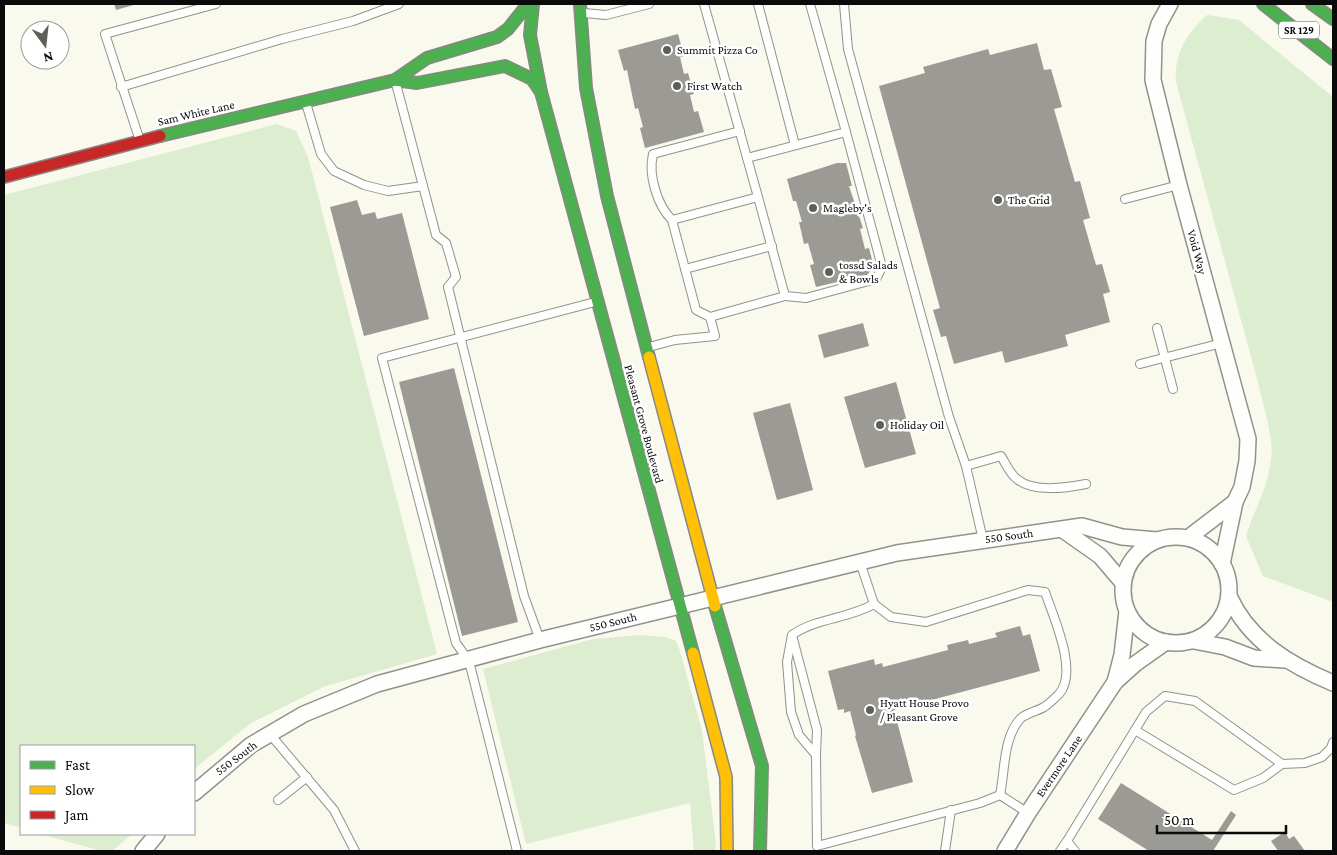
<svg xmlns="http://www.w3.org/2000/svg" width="1337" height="855" viewBox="0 0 1337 855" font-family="'Crimson Pro',serif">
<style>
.grass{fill:#dcedd0}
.building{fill:#9c9a94}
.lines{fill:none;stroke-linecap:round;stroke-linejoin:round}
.lane-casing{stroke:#92928d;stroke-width:10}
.street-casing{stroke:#92928d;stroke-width:18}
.fast-casing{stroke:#888883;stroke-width:14}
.slow-casing{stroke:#888883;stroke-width:14}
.jam-casing{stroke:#888883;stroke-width:14}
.lane{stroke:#fefefc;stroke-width:8}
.street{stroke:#fefefc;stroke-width:15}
.fast{stroke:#4caf50;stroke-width:11}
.slow{stroke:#ffc107;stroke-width:11}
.jam{stroke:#c62828;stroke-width:11}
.poi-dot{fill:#5e5e5a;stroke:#fff;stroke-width:2}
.labels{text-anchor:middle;stroke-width:5;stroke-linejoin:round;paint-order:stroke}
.shield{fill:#fff;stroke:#545454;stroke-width:1}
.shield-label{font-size:11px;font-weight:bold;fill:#0a0a0a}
.poi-label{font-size:12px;fill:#0a0a0a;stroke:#fff;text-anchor:start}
.street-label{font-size:12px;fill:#0a0a0a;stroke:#fff}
</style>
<rect width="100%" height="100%" fill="#f9f9ee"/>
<!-- grass -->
<g class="grass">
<path d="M1207,15l32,5 94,77v505l-70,-26 -17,-40c7,-23 20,-45 24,-70 6,-25 -6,-55 -11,-80l-83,-304c-2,-28 11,-49 31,-67z"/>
<path d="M277,124l19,7 12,26 129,497 -114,33 -72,36 -57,46v-23h-173v82l-17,-5v-628z"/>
<path d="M639,635l26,2 11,4 4,10 22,80 14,113 -1,7h-21l-4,-48 -164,41 -43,-175 110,-30z"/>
<path d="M40,834h92l-20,17h-10z"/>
</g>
<!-- building -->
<g class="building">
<path d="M114,4h23l-21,6z"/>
<path d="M678,34l6,22 -4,1 4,17 4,-1 6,21 -4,1 4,17 4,-1 6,21 -59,16 -5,-20 3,-1 -5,-19 -3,1 -8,-39 -3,1 -6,-21z"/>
<path d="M1037,43l7,27 7,-1 11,38 -8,2 21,73 5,-1 10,37 -7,2 13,45 6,-1 8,28 -7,2 7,28 -45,13 3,11 -63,17 -3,-12 -48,13 -8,-28 -5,1 -8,-27 7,-2 -61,-222 46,-13 -2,-6 65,-18 2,6z"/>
<path d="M837,163h9l6,23h-3l14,42 -3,1 5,20 4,-1 5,19 -7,8 -51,12 -6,-22 4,-1 -6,-21 -4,1 -5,-22h3l-6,-21h-3l-6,-22z"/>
<path d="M357,200l5,15 13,-3 2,7 25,-6 27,106 -65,17 -34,-129z"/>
<path d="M863,323l6,23 -45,12 -6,-23z"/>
<path d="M454,368l64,254 -56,14 -63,-254z"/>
<path d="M896,382l20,72 -51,14 -21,-71z"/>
<path d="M790,403l23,87 -36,10 -24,-87z"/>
<path d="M1020,626l3,10 7,-2 10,37 -146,39 19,72 -41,11 -17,-57 1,-1 -6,-24 -6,2v-4l-6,1 -10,-39 46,-12 1,6 7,-2 1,4 65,-17 -1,-5 21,-5 1,4 28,-7 -2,-4z"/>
<path d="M1121,783l91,57 19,-29 5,4 -23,36h-64l-51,-32z"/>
<path d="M1285,832l4,7 5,-3 11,15h-27l-7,-10z"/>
</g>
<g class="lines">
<defs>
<g id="lane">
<path d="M704,4l54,193"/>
<path d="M758,4l37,141"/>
<path d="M844,4l4,45 101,368 17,49 17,74"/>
<path d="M584,13l22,2 43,-11"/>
<path d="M395,80l41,155 10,8 10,34 -8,10 76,309 16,44"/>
<path d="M121,87l161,-48 71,-18 46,-17"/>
<path d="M306,103l15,51 13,17 30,14 24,6 35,-5"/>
<path d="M140,141l-35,-107 111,-30"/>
<path d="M747,158l99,-26 -36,-128"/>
<path d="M1125,199l54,-14"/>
<path d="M672,220c-15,-15 -24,-45 -19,-66l87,-23"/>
<path d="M685,269l87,-23"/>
<path d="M785,296l21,2 70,-19 6,-12 -36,-135"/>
<path d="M1157,328l16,61"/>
<path d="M649,347l26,-7 40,-4 -5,-19 -14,-7 -24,-90 86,-23 27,99 -75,21"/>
<path d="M1140,364l82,-21"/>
<path d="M966,466l35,-10c5,8 9,18 16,23 16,14 49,9 69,5"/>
<path d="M860,562l14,42c-26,15 -58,14 -82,31l-5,27 4,50 8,23 17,20 1,91 163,-43 20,-8 28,18"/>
<path d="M874,604l17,13 35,5 102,-32 17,2c8,24 34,80 14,102 -4,4 -10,10 -15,13 -6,4 -18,6 -24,12 -17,19 -15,52 -20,76"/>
<path d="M793,639l24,91 -1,25"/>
<path d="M1135,730l99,60 29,-12 19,-14"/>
<path d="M269,733l65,77 21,41"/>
<path d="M278,800l29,-23"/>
<path d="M517,851l-48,-190 -13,-18 -74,-285 213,-56"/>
<path d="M945,851l6,-41"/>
<path d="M1060,851l7,-10"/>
<path d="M1075,851l-8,-10 79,-129 19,-16 30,5 87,63 23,-1 17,-6 9,-9 2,-6"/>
</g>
<g id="street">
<path d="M1170,4l-11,20 -5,17 -1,39 26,105 69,254 -1,22 -5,26 -7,15 -13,62"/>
<path d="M1063,530l37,26 23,27"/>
<circle cx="1176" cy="590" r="53"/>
<path d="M1188,538l47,-36"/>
<path d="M1229,596c20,45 61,69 104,87"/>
<path d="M1194,641l31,6 29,11 30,2"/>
<path d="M1115,682l7,-27 5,-44"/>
<path d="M194,793l57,-48 53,-31 73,-30 163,-44 357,-87 185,-27 40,11 35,3"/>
<path d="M143,851l14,-17"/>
<path d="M1005,851l23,-38 87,-131 20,-18 31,-22"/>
</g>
<g id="fast">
<path d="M533,4l-3,31 11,57 152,561"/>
<path d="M580,4l6,84 21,108 42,161"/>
<path d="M1263,4l70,55"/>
<path d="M1312,4l21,15"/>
<path d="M395,80l22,3 88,-17 27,13 9,13"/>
<path d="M160,136l235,-56 32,-22 70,-21 11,-8 20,-25"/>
<path d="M715,606l47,160 -2,85"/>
</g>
<g id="slow">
<path d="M649,357l66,249"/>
<path d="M693,653l33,124 1,74"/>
</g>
<path id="jam" d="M4,177l156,-41"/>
</defs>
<!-- lane casing -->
<use href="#lane" class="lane-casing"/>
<!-- street casing -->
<use href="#street" class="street-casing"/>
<!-- fast casing -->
<use href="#fast" class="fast-casing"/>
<!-- slow casing -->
<use href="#slow" class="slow-casing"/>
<!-- jam casing -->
<use href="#jam" class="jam-casing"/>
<!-- lane -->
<use href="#lane" class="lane"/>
<!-- street -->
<use href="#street" class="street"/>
<!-- fast -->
<use href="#fast" class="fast"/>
<!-- slow -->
<use href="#slow" class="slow"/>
<!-- jam -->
<use href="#jam" class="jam"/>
</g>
<!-- markers -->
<g class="poi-dot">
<circle cx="667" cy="50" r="5"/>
<circle cx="677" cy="86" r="5"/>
<circle cx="998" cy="200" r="5"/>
<circle cx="813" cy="208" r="5"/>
<circle cx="829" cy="272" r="5"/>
<circle cx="880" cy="425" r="5"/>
<circle cx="870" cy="710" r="5"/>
</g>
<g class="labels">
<!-- shield labels -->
<rect class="shield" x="1279" y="21.5" width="40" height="17" rx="4"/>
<g class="shield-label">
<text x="1299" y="34">SR 129</text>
</g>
<!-- poi labels -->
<g class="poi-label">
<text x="677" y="54">Summit Pizza Co</text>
<text x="687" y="90">First Watch</text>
<text x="1008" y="204">The Grid</text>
<text x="823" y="212">Magleby's</text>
<text x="839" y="269">tossd Salads<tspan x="839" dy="14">&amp; Bowls</tspan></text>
<text x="890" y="429">Holiday Oil</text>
<text x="880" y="707">Hyatt House Provo<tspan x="880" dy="14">/ Pleasant Grove</tspan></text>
</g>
<!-- street labels -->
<g class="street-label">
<text transform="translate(196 113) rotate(-13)" y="4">Sam White Lane</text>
<text transform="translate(1197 252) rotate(75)" y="4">Void Way</text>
<text transform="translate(644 424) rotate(75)" y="4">Pleasant Grove Boulevard</text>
<text transform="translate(1009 536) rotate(-8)" y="4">550 South</text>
<text transform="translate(613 622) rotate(-14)" y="4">550 South</text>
<text transform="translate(236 758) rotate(-37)" y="4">550 South</text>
<text transform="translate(1059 766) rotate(-56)" y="4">Evermore Lane</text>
</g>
</g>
<!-- border -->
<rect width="1337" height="855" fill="none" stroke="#0a0a0a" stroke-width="10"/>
<!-- legend -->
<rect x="20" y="745" width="175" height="90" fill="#ffffff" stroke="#9d9d9d"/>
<rect x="30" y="761" width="25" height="8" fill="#4caf50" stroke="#9d9d9d"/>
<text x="65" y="770" font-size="15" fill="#0a0a0a">Fast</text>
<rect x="30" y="786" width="25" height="8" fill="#ffc107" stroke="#9d9d9d"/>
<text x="65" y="795" font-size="15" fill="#0a0a0a">Slow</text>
<rect x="30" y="811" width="25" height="8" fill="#c62828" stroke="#9d9d9d"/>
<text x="65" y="820" font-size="15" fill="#0a0a0a">Jam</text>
<!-- north arrow -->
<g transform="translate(45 45) rotate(165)"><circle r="24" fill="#ffffff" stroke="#9d9d9d"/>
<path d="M0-4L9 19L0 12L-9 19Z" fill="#5e5e5a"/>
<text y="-8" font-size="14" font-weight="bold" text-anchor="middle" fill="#0a0a0a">N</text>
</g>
<!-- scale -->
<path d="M1157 825v8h129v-8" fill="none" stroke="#0a0a0a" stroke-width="2.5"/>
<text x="1164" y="825" font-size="15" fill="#0a0a0a" stroke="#ffffff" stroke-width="4" paint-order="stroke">50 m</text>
</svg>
